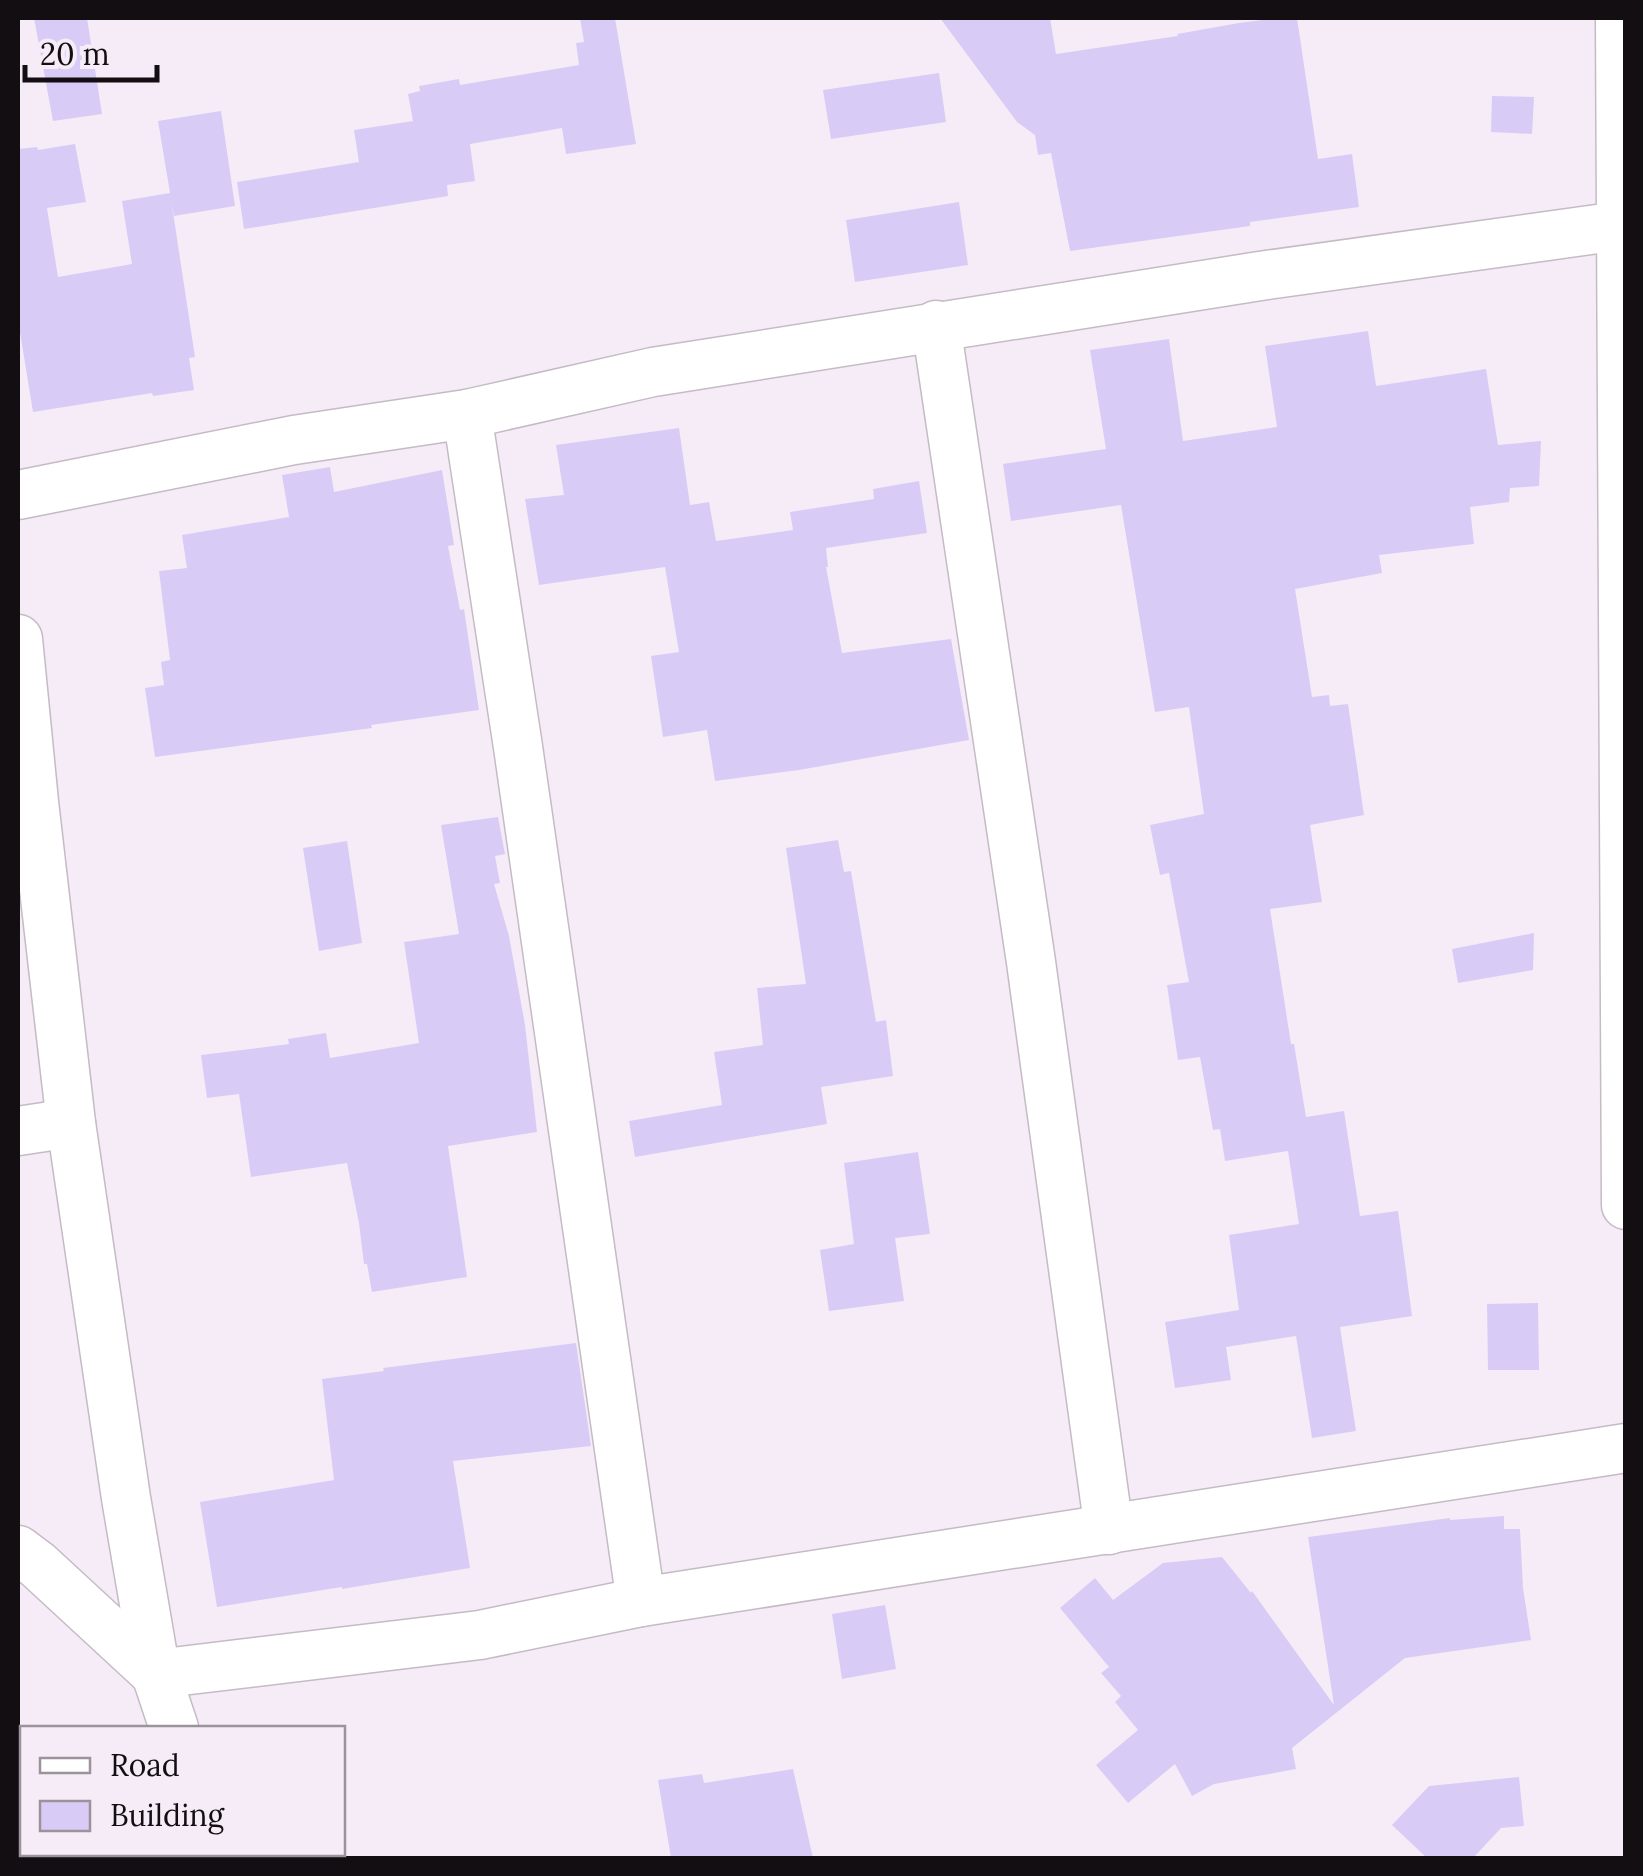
<svg xmlns="http://www.w3.org/2000/svg" width="1643" height="1876" viewBox="0 0 1643 1876" font-family="Lora,serif">
<style>
.building{fill:#d8ccf6}
.lines{fill:none;stroke-linecap:round;stroke-linejoin:round}
.minor-casing{stroke:#c5bbc5;stroke-width:51}
.minor{stroke:#fff;stroke-width:48}
</style>
<rect width="100%" height="100%" fill="#f6ecf7"/>
<!-- building -->
<g class="building">
<path d="M34,18h53l15,96 -49,7z"/>
<path d="M580,18h35l21,126 -70,10 -4,-26 -92,16 5,37 -28,4 1,11 -204,33 -7,-47 122,-20 -5,-32 59,-9 -5,-27 12,-3 -1,-5 40,-7 1,6 119,-20 -3,-22 8,-1z"/>
<path d="M940,18h110l6,36 122,-18 -1,-2 62,-11 38,-5h20l21,141 34,-5 7,53 -109,15v4l-180,25 -19,-98 -13,2 -3,-20 -18,-13z"/>
<path d="M939,73l7,49 -115,17 -8,-49z"/>
<path d="M1492,96l42,1 -2,37 -41,-2z"/>
<path d="M221,111l14,95 -61,10 -3,-17 24,158 -6,1 5,32 -41,6 -1,-3 -119,19 -15,-92v-171l19,-2 1,3 37,-6 11,58 -39,6 11,69 74,-13 -10,-63 48,-8 -12,-72z"/>
<path d="M959,202l9,63 -113,17 -9,-62z"/>
<path d="M1368,331l8,55 110,-17 12,76 43,-4 -2,45 -29,2 -1,14 -39,5 4,37 -95,11 3,18 -87,16 17,108 17,-2 1,11 18,-2 16,111 -54,10 12,77 -52,7 21,135h3l12,73 38,-6 16,105 38,-5 14,105 -72,11 16,104 -44,7 -16,-102 -70,11 5,33 -56,8 -10,-66 74,-12 -10,-75 70,-11 -11,-73 -63,10 -5,-32 -7,1 -13,-73 -22,3 -11,-75 22,-3 -20,-109 -9,2 -10,-50 54,-11 -15,-107 -34,5 -34,-207 -110,16 -8,-57 103,-15 -16,-99 79,-11 14,102 94,-14 -12,-81z"/>
<path d="M679,428l11,77 19,-3 7,39 77,-11 -3,-18 84,-13 -1,-10 46,-8 8,52 -101,15 2,19h-2l16,86 109,-14 18,101 -170,30 -84,11 -8,-51 -44,7 -12,-81 28,-4 -14,-85 -126,18 -14,-86 39,-4 -8,-50z"/>
<path d="M330,467l4,25 108,-22 12,75 -6,1 12,64 4,-1 15,101 -108,15 1,3 -217,29 -10,-69 19,-3 -3,-23 9,-2 -11,-89 28,-3 -5,-33 107,-18 -7,-42z"/>
<path d="M498,817l7,37 -10,2 5,27 -6,1 15,52 16,89 12,107 -89,14 19,131 -95,15 -5,-28h-3l-5,-41 -12,-60 -96,14 -12,-83 -32,4 -6,-43 88,-11 -1,-5 38,-6 4,25 89,-15 -15,-101 55,-8 -18,-109z"/>
<path d="M838,840l6,32 7,-1 25,151 10,-2 7,56 -72,11 6,37 -192,33 -6,-36 93,-16 -8,-53 49,-7 -6,-57 49,-4 -20,-136z"/>
<path d="M347,841l15,102 -43,8 -16,-103z"/>
<path d="M1534,933l-1,37 -75,13 -6,-34z"/>
<path d="M918,1152l12,82 -35,4 9,63 -75,10 -9,-61 34,-6 -10,-81z"/>
<path d="M1538,1303l1,67h-51l-1,-66z"/>
<path d="M576,1343l15,103 -138,15 17,107 -128,21v-2l-125,20 -17,-105 134,-22 -12,-101 62,-8 -1,-3z"/>
<path d="M1504,1516v13h16l3,59 8,52 -126,18 -113,90 4,21 -82,15 -22,12 -17,-32 -47,39 -32,-38 42,-35 -23,-28 6,-6 -20,-23 8,-6 -49,-59 35,-30 18,22 50,-37 59,-6 29,36 1,-2 82,114 -26,-168 142,-19v2z"/>
<path d="M885,1605l11,64 -54,10 -10,-65z"/>
<path d="M793,1769l20,89h-142l-13,-78 44,-6 2,9z"/>
<path d="M1519,1777l5,49 -23,2 -28,30h-46l-35,-33 37,-39z"/>
</g>
<g class="lines">
<defs>
<g id="minor">
<path d="M1620,18l6,1187"/>
<path d="M936,325l95,637 78,568"/>
<path d="M467,414l51,333 123,855"/>
<path d="M18,495l276,-55 173,-26 186,-42 607,-96 366,-51"/>
<path d="M18,639l16,163 37,321 55,375 30,176 18,54"/>
<path d="M18,1131l53,-8"/>
<path d="M18,1550l20,15 118,109 324,-39 161,-33 985,-154"/>
<path d="M212,1854l1,4"/>
</g>
</defs>
<!-- minor casing -->
<use href="#minor" class="minor-casing"/>
<!-- minor -->
<use href="#minor" class="minor"/>
</g>
<!-- border -->
<rect width="1643" height="1876" fill="none" stroke="#120e12" stroke-width="40"/>
<!-- legend -->
<rect x="20" y="1726" width="325" height="130" fill="#f6ecf7" stroke="#9b939b" stroke-width="2.5"/>
<rect x="40" y="1758" width="50" height="15" fill="#ffffff" stroke="#9b939b" stroke-width="2.5"/>
<text x="110" y="1776" font-size="30" fill="#120e12">Road</text>
<rect x="40" y="1801" width="50" height="30" fill="#d8ccf6" stroke="#9b939b" stroke-width="2.5"/>
<text x="110" y="1826" font-size="30" fill="#120e12">Building</text>
<!-- scale -->
<path d="M25 65v15h132v-15" fill="none" stroke="#120e12" stroke-width="5"/>
<text x="40" y="65" font-size="30" fill="#120e12" stroke="#f6ecf7" stroke-width="8" paint-order="stroke">20 m</text>
</svg>
